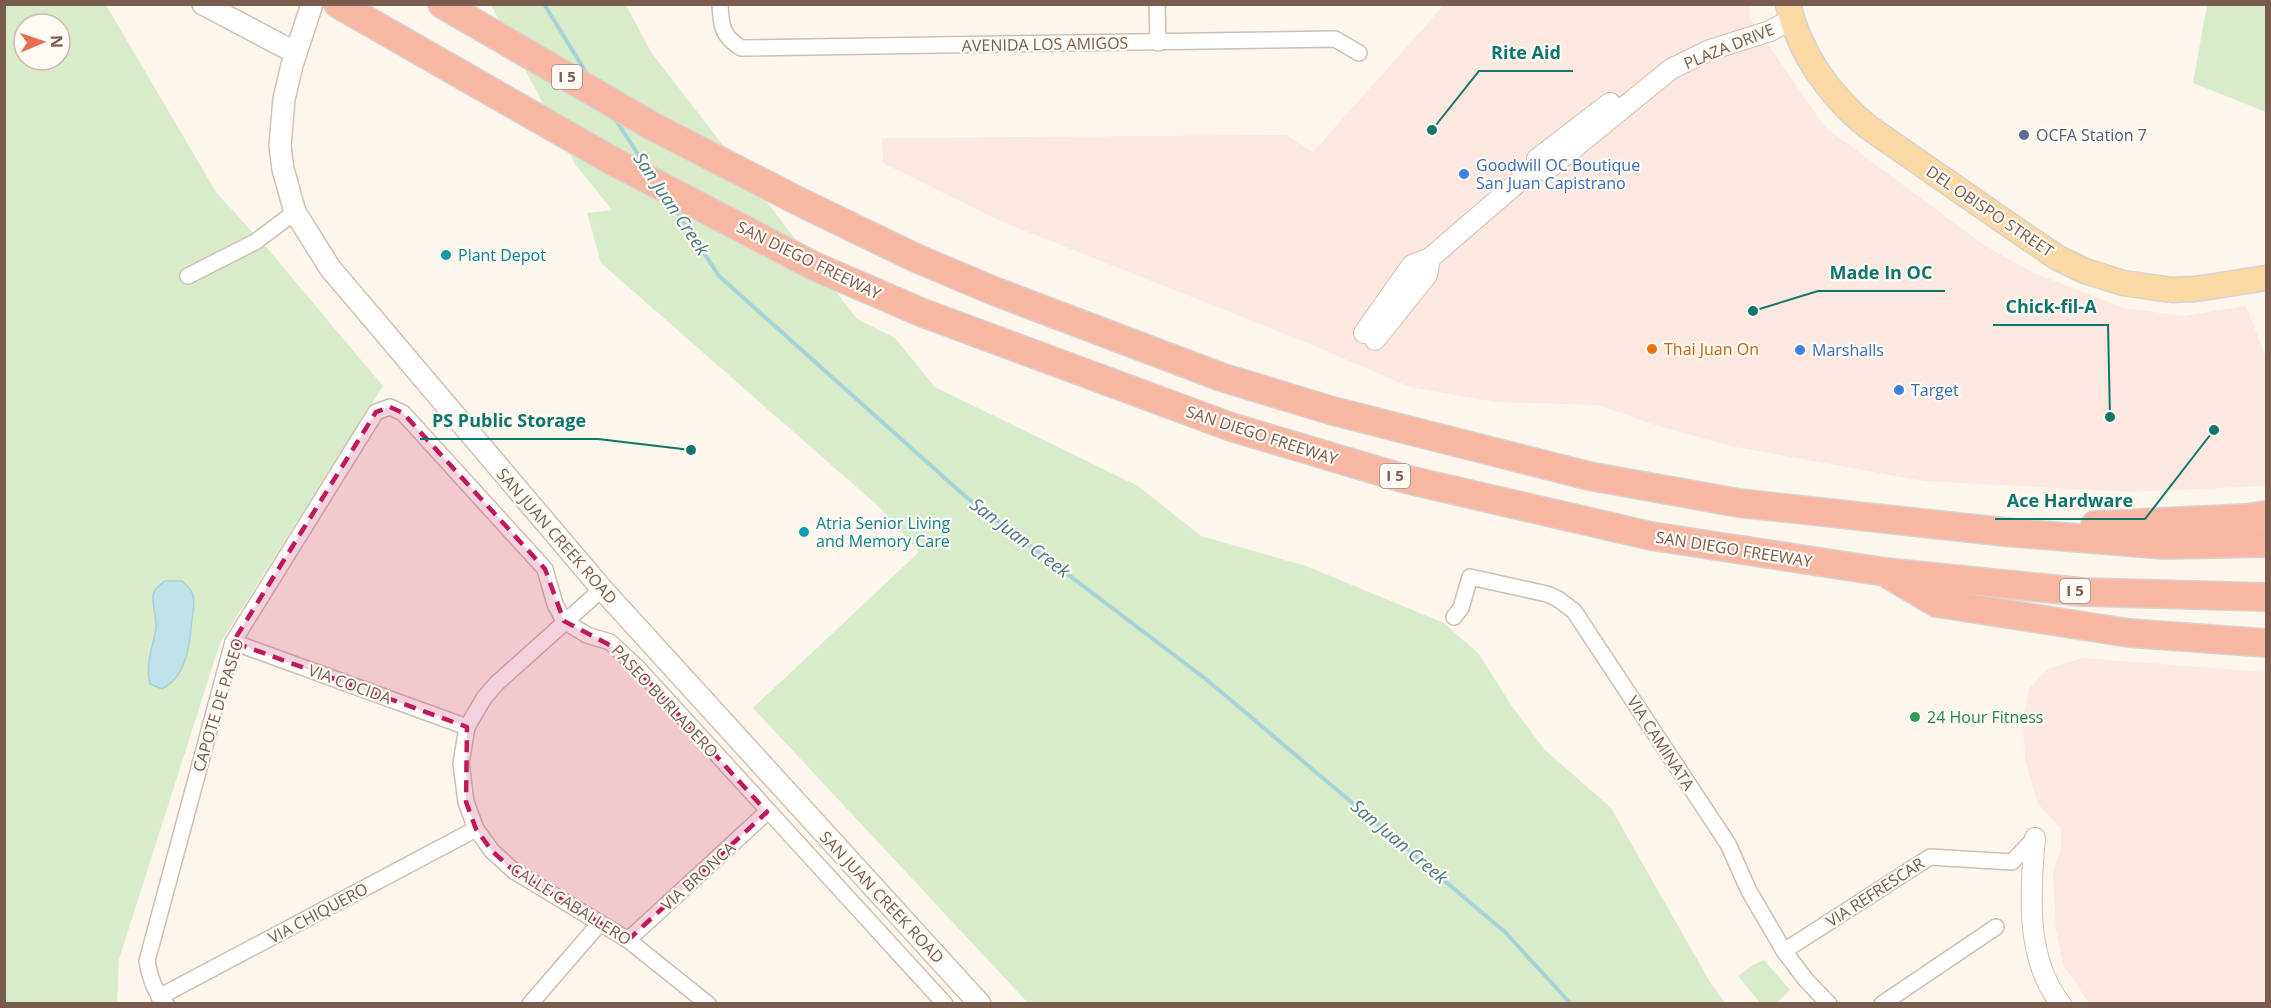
<svg xmlns="http://www.w3.org/2000/svg" width="2271" height="1008" viewBox="0 0 2271 1008" font-family="'Open Sans',sans-serif">
<style>
.commercial{fill:#fde8e0}
.green{fill:#d8ecc9;fill-rule:evenodd}
.water{fill:#bfe3e8;stroke:#a5d3da;stroke-width:1.5}
.lines{fill:none;stroke-linecap:round;stroke-linejoin:round}
.stream{stroke:#a5d3da;stroke-width:4}
.minor-casing{stroke:#d1beb0;stroke-width:18}
.tertiary-casing{stroke:#d1beb0;stroke-width:22}
.secondary-casing{stroke:#d6c0b0;stroke-width:24}
.primary-casing{stroke:#dad1cd;stroke-width:27}
.motorway-casing{stroke:#dad1cd;stroke-width:30}
.minor{stroke:#fff;stroke-width:15}
.tertiary{stroke:#fff;stroke-width:20}
.secondary{stroke:#fff;stroke-width:21}
.primary{stroke:#fbd9a5;stroke-width:24}
.motorway{stroke:#f7b7a3;stroke-width:27}
.marked{fill:#c2185b;fill-opacity:0.2;stroke:#c2185b;stroke-width:4.5;stroke-dasharray:12 8;stroke-linejoin:round}
.service-dot{fill:#5c6f8a;stroke:#fffaf3;stroke-width:2}
.shop-dot{fill:#3f7fe0;stroke:#fffaf3;stroke-width:2}
.culture-dot{fill:#0f9aa8;stroke:#fffaf3;stroke-width:2}
.food-dot{fill:#e8710a;stroke:#fffaf3;stroke-width:2}
.leisure-dot{fill:#2e9e5b;stroke:#fffaf3;stroke-width:2}
.labels{text-anchor:middle;stroke-width:4.5;stroke-linejoin:round;paint-order:stroke}
.shield{fill:#fffaf3;stroke:#a28b7f;stroke-width:1.5}
.shield-label{font-size:15px;font-weight:bold;fill:#7a5c4d}
.street-label{font-size:16px;fill:#7a5c4d;stroke:#fffaf3}
.service-label{font-size:16px;fill:#4e5e75;stroke:#fffaf3;text-anchor:start}
.shop-label{font-size:16px;fill:#366cbe;stroke:#fffaf3;text-anchor:start}
.culture-label{font-size:16px;fill:#0d838f;stroke:#fffaf3;text-anchor:start}
.food-label{font-size:16px;fill:#c56008;stroke:#fffaf3;text-anchor:start}
.leisure-label{font-size:16px;fill:#27864d;stroke:#fffaf3;text-anchor:start}
.water-label{font-size:18px;font-style:italic;fill:#437c86;stroke:#fffaf3}
.leader{fill:none;stroke:#0f766e;stroke-width:2}
.callout-dot{fill:#0f766e;stroke:#fffaf3;stroke-width:2}
.callout-label{font-size:18px;text-anchor:middle;font-weight:bold;fill:#0f766e;stroke:#fffaf3;stroke-width:4.5;stroke-linejoin:round;paint-order:stroke}
</style>
<rect width="100%" height="100%" fill="#fdf6ec"/>
<!-- commercial -->
<g class="commercial">
<path d="M1444,5h306l-1,12 76,110 159,118 50,28 90,35 60,8 62,-10 20,52v128l-136,6 -206,-11 -194,-35 -78,-22 -54,-19 -103,-3 -85,-15 -98,-42 -314,-125 -115,-57 -1,-25 404,-3 27,17z"/>
<path d="M2082,658l184,14v331h-177l-25,-37 -8,-35 -3,-59 8,-23v-20l-23,-25 -13,-44 -2,-41 6,-30 18,-20z"/>
</g>
<!-- green -->
<g class="green">
<path d="M5,5h101l110,187 51,56 116,138 -163,257 -101,316 -2,44 -112,1zM24,24h36v36h-36z"/>
<path d="M491,5h135l25,47 206,267 38,19 40,49 203,99 63,50 105,30 138,57 35,31 30,48 36,48 66,58 99,174 15,21h-697l-275,-295 166,-156 -42,-47 -276,-242 -14,-50 25,-3 -37,-46z"/>
<path d="M2207,5h59v107l-73,-29z"/>
<path d="M1764,960l26,30 -13,13h-17l-22,-27 15,-11z"/>
</g>
<!-- water -->
<path class="water" d="M165,581h17c4,4 10,9 11,14 2,8 0,16 -1,24 -2,25 -5,57 -30,70l-12,-5c-5,-20 3,-37 6,-56 1,-11 -4,-22 -3,-33 1,-6 7,-10 12,-14z"/>
<g class="lines">
<!-- stream -->
<g class="stream">
<path d="M544,4l43,70"/>
<path d="M613,116l32,49"/>
<path d="M673,206l46,70 247,221 241,183 298,252 66,72"/>
</g>
<defs>
<g id="minor">
<path d="M720,4c1,22 2,32 21,44l594,-9 24,14"/>
<path d="M1157,4l1,39"/>
<path d="M188,276l67,-34 40,-30"/>
<path d="M602,589l-106,95 -12,14 -17,29 -6,36 5,39 10,27 16,22 22,20 114,69 80,64"/>
<path d="M1454,617l7,-9 9,-31 77,17 11,5 16,12 154,233 21,47 35,60 22,29 23,24"/>
<path d="M233,642l234,85"/>
<path d="M628,940l139,-128"/>
<path d="M1784,951l146,-94 82,5 23,-24"/>
<path d="M159,997l317,-168"/>
<path d="M166,1004c-12,-13 -16,-27 -19,-43l86,-319 143,-230 14,-5 13,6 142,156 10,35 9,17 23,14 23,7 27,25 308,337"/>
<path d="M530,1004l70,-81"/>
<path d="M1882,1004l114,-77"/>
</g>
<g id="tertiary">
<path d="M1537,169v-10l73,-56"/>
<path d="M1364,333l48,-68 18,-7 93,-80 14,-9 10,1 124,-101 39,-19 60,-19 22,-12"/>
<path d="M1375,340l52,-65 3,-17"/>
<path d="M2035,838c-5,54 -10,121 26,166"/>
</g>
<g id="secondary">
<path d="M203,4l93,49"/>
<path d="M312,4l-20,61 -8,34 -4,47 3,23 12,43 35,56 272,321 378,415"/>
</g>
<path id="primary" d="M1788,4c11,49 42,92 80,123l150,104 40,27 27,13 38,12 49,7 24,-1 70,-11"/>
<g id="motorway">
<path d="M338,4l271,155 205,107 109,47 308,114 178,53 242,56 234,36 198,20 183,5"/>
<path d="M442,4l210,122 150,77 116,56 76,32 227,86 112,34 256,65 150,27 266,29 159,13 102,-2"/>
<path d="M2095,525l151,-7 20,-3"/>
<path d="M1891,576l46,27 192,30 137,10"/>
</g>
</defs>
<!-- minor casing -->
<use href="#minor" class="minor-casing"/>
<!-- tertiary casing -->
<use href="#tertiary" class="tertiary-casing"/>
<!-- secondary casing -->
<use href="#secondary" class="secondary-casing"/>
<!-- primary casing -->
<use href="#primary" class="primary-casing"/>
<!-- motorway casing -->
<use href="#motorway" class="motorway-casing"/>
<!-- minor -->
<use href="#minor" class="minor"/>
<!-- tertiary -->
<use href="#tertiary" class="tertiary"/>
<!-- secondary -->
<use href="#secondary" class="secondary"/>
<!-- primary -->
<use href="#primary" class="primary"/>
<!-- motorway -->
<use href="#motorway" class="motorway"/>
</g>
<!-- marked area -->
<path class="marked" d="M390,407l13,6 142,156 19,52 57,30 146,161 -139,128 -114,-69 -22,-20 -16,-22 -10,-27 1,-75 -234,-85 143,-230z"/>
<!-- markers -->
<circle class="service-dot" cx="2024" cy="135" r="6"/>
<g class="shop-dot">
<circle cx="1464" cy="174" r="6"/>
<circle cx="1800" cy="350" r="6"/>
<circle cx="1899" cy="390" r="6"/>
</g>
<g class="culture-dot">
<circle cx="446" cy="255" r="6"/>
<circle cx="804" cy="532" r="6"/>
</g>
<circle class="food-dot" cx="1652" cy="349" r="6"/>
<circle class="leisure-dot" cx="1915" cy="717" r="6"/>
<g class="labels">
<!-- shield labels -->
<g class="shield">
<rect x="552" y="65" width="30" height="24" rx="4.5"/>
<rect x="1380" y="464" width="30" height="24" rx="4.5"/>
<rect x="2060" y="579" width="30" height="24" rx="4.5"/>
</g>
<g class="shield-label">
<text x="567" y="82">I 5</text>
<text x="1395" y="481">I 5</text>
<text x="2075" y="596">I 5</text>
</g>
<!-- street labels -->
<g class="street-label">
<text transform="translate(1045 44) rotate(-1)" y="6">AVENIDA LOS AMIGOS</text>
<text transform="translate(1729 46) rotate(-22)" y="6">PLAZA DRIVE</text>
<text transform="translate(1990 211) rotate(34)" y="6">DEL OBISPO STREET</text>
<text transform="translate(809 260) rotate(26)" y="6">SAN DIEGO FREEWAY</text>
<text transform="translate(1262 435) rotate(18)" y="6">SAN DIEGO FREEWAY</text>
<text transform="translate(557 536) rotate(49)" y="6">SAN JUAN CREEK ROAD</text>
<text transform="translate(1734 549) rotate(9)" y="6">SAN DIEGO FREEWAY</text>
<text transform="translate(350 684) rotate(20)" y="6">VIA COCIDA</text>
<text transform="translate(665 701) rotate(47)" y="6">PASEO BURLADERO</text>
<text transform="translate(218 705) rotate(-73)" y="6">CAPOTE DE PASEO</text>
<text transform="translate(1661 743) rotate(57)" y="6">VIA CAMINATA</text>
<text transform="translate(698 876) rotate(-42)" y="6">VIA BRONCA</text>
<text transform="translate(1875 892) rotate(-33)" y="6">VIA REFRESCAR</text>
<text transform="translate(882 897) rotate(47)" y="6">SAN JUAN CREEK ROAD</text>
<text transform="translate(571 904) rotate(32)" y="6">CALLE CABALLERO</text>
<text transform="translate(318 913) rotate(-28)" y="6">VIA CHIQUERO</text>
</g>
<!-- service labels -->
<g class="service-label">
<text x="2036" y="141">OCFA Station 7</text>
</g>
<!-- shop labels -->
<g class="shop-label">
<text x="1476" y="171">Goodwill OC Boutique<tspan x="1476" dy="18">San Juan Capistrano</tspan></text>
<text x="1812" y="356">Marshalls</text>
<text x="1911" y="396">Target</text>
</g>
<!-- culture labels -->
<g class="culture-label">
<text x="458" y="261">Plant Depot</text>
<text x="816" y="529">Atria Senior Living<tspan x="816" dy="18">and Memory Care</tspan></text>
</g>
<!-- food labels -->
<g class="food-label">
<text x="1664" y="355">Thai Juan On</text>
</g>
<!-- leisure labels -->
<g class="leisure-label">
<text x="1927" y="723">24 Hour Fitness</text>
</g>
<!-- water labels -->
<g class="water-label">
<text transform="translate(671 204) rotate(56)" y="6">San Juan Creek</text>
<text transform="translate(1020 538) rotate(37)" y="6">San Juan Creek</text>
<text transform="translate(1399 842) rotate(40)" y="6">San Juan Creek</text>
</g>
</g>
<!-- callouts -->
<path class="leader" d="M1432 130L1479 71H1573M1753 311L1818 291H1945M2110 417L2108 325H1993M691 450L598 439H420M2214 430L2145 519H1995"/>
<g class="callout-dot">
<circle cx="1432" cy="130" r="6"/>
<circle cx="1753" cy="311" r="6"/>
<circle cx="2110" cy="417" r="6"/>
<circle cx="691" cy="450" r="6"/>
<circle cx="2214" cy="430" r="6"/>
</g>
<g class="callout-label">
<text x="1526" y="59">Rite Aid</text>
<text x="1881" y="279">Made In OC</text>
<text x="2051" y="313">Chick-fil-A</text>
<text x="509" y="427">PS Public Storage</text>
<text x="2070" y="507">Ace Hardware</text>
</g>
<!-- border -->
<rect width="2271" height="1008" fill="none" stroke="#7a5c4d" stroke-width="12"/>
<!-- north arrow -->
<g transform="translate(42 42) rotate(88)"><circle r="28" fill="#fffaf3" stroke="#cabbb1" stroke-width="1.5"/>
<path d="M0-4.5L10 22L0 15L-10 22Z" fill="#e76f51"/>
<text y="-9" font-size="16" font-weight="bold" text-anchor="middle" fill="#7a5c4d">N</text>
</g>
</svg>
